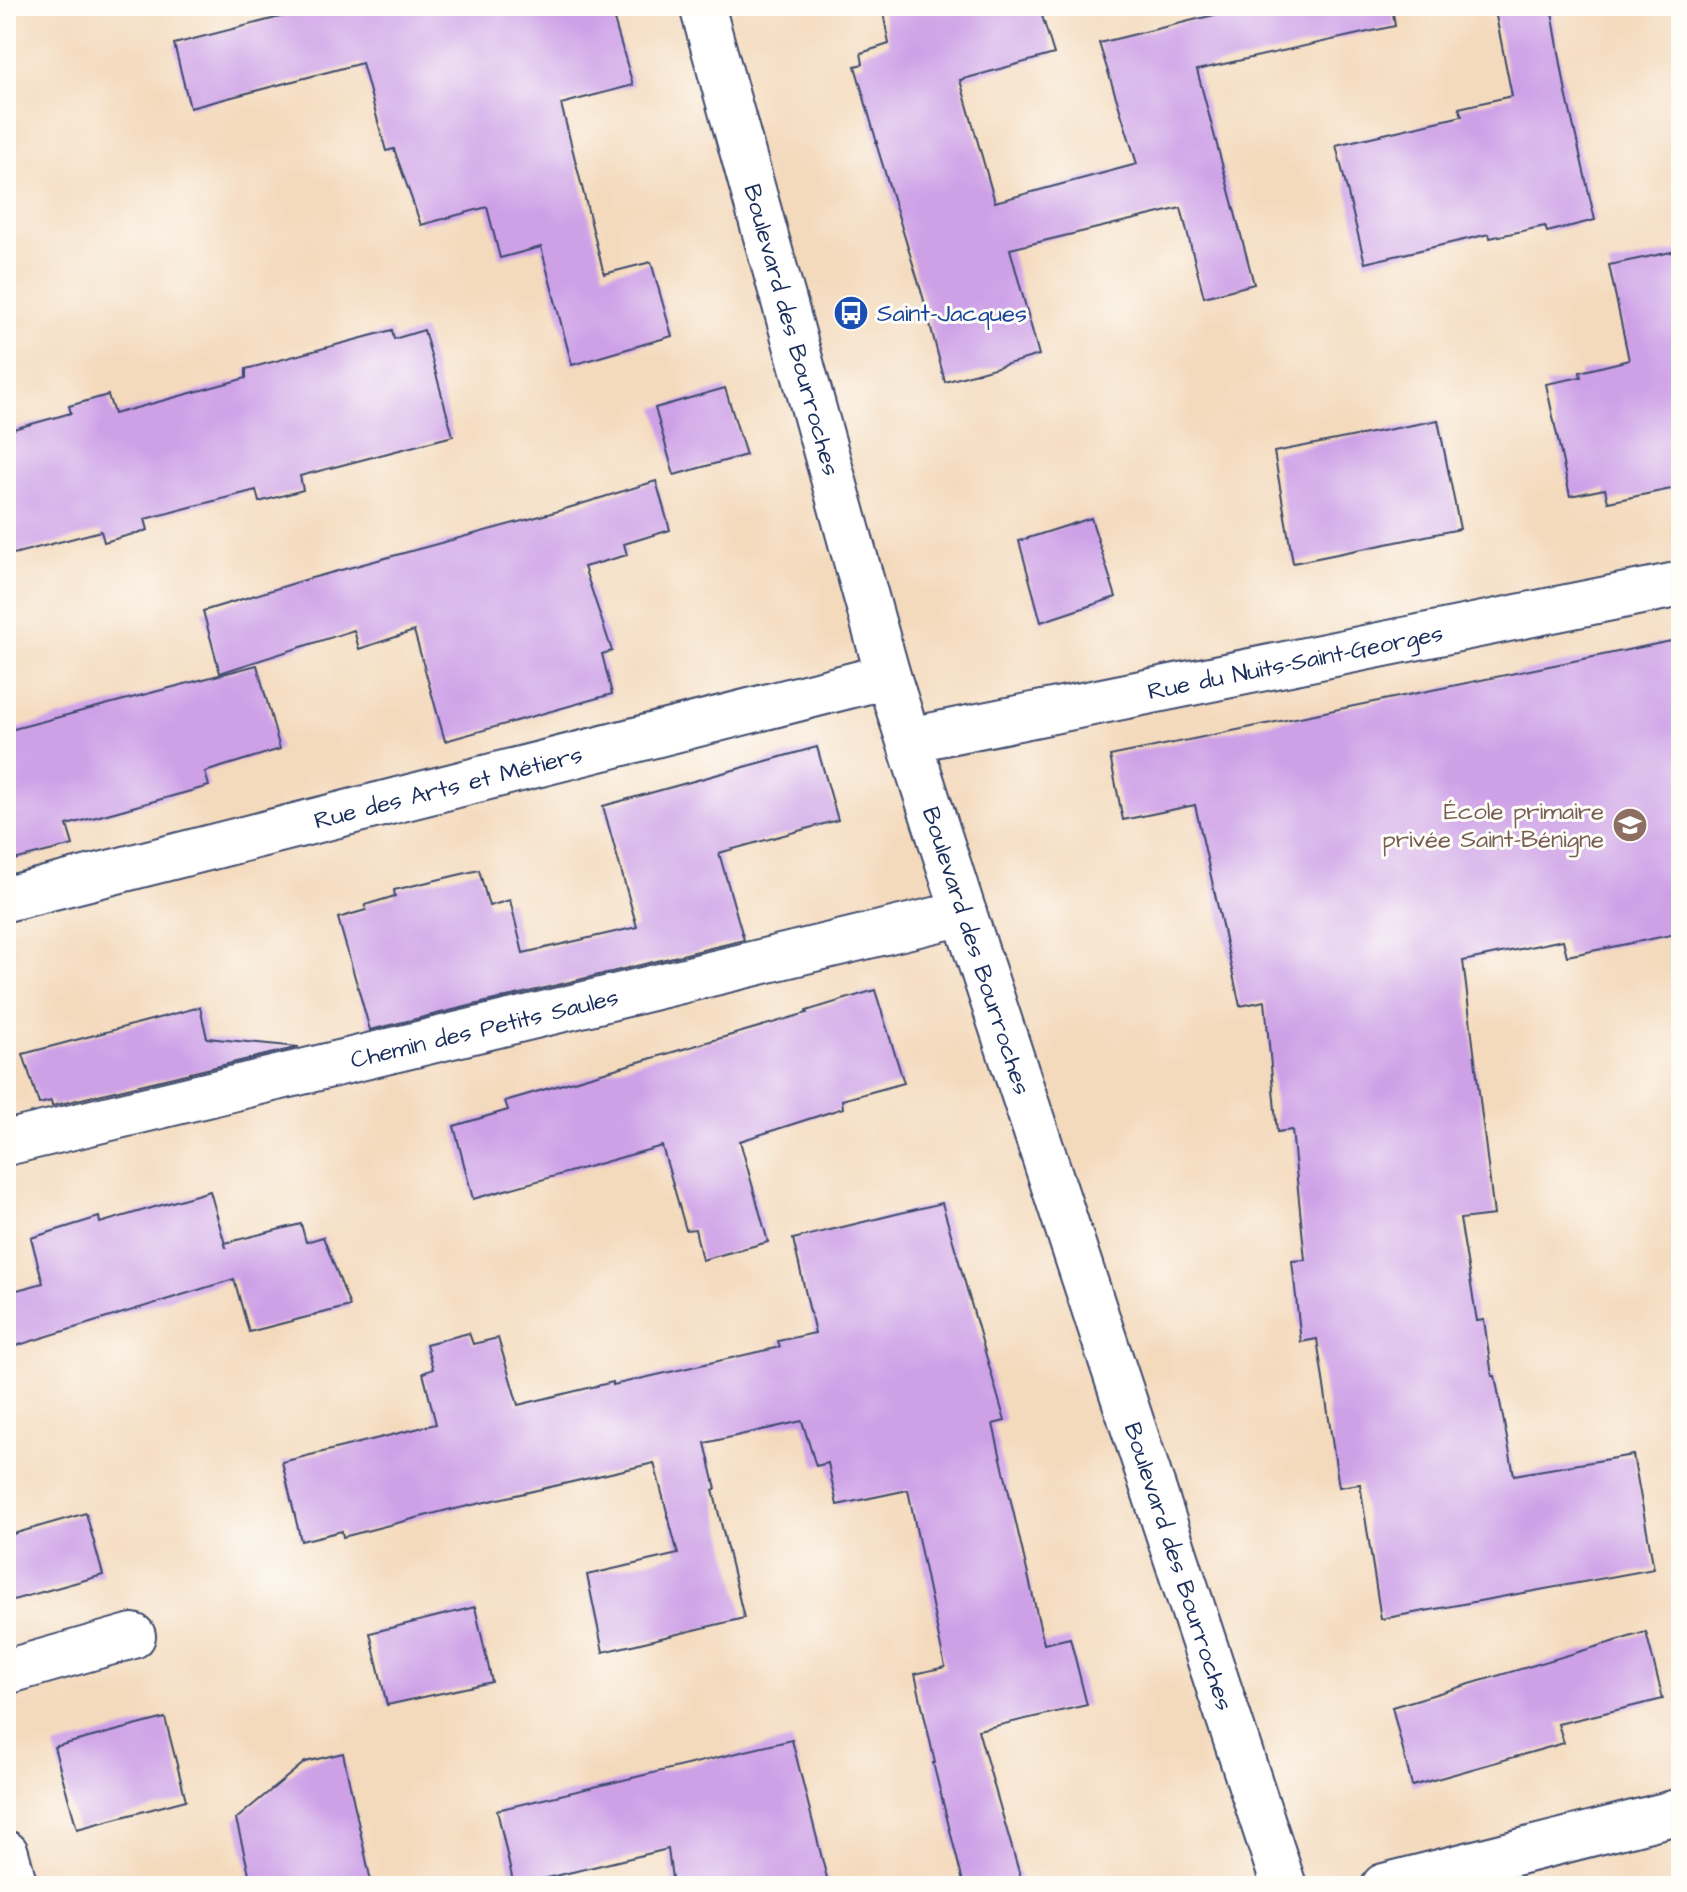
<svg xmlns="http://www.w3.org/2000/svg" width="1687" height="1892" viewBox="0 0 1687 1892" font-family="'Architects Daughter',sans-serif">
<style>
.building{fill:#cea1e7}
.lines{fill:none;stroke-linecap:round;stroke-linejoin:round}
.street-casing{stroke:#3c496c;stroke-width:48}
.primary-casing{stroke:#3c496c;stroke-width:48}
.street{stroke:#fff;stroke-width:44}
.primary{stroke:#fff;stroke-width:44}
.labels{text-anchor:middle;stroke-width:6;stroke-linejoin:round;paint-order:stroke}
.transit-label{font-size:24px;fill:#164399;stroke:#fdfcf7;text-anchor:start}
.street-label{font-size:24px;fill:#1b2f5e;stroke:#fdfcf7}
.education-label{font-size:24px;fill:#785e54;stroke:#fdfcf7;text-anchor:end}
</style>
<rect width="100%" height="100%" fill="#fdfcf7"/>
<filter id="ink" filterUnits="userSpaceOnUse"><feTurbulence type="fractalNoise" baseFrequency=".0125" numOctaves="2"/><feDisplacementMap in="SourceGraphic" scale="16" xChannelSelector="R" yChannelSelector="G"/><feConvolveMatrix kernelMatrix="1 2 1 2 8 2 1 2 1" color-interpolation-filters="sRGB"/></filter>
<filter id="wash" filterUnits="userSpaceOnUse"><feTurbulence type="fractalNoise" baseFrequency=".006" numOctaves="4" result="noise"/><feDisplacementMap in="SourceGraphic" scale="32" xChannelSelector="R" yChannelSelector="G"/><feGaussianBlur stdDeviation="1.8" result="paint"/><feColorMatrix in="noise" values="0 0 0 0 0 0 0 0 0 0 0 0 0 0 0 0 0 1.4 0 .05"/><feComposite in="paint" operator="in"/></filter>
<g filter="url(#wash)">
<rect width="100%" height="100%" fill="#f4dabd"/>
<g id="blocks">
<!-- building -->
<g class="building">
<path d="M323,6h287l23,79 -72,19 43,170 47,-12 21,74 -100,29 -31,-118 -41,11 -13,-51 -66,18 -27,-76 -8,2 -24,-88 -172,45 -16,-64z"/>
<path d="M882,6h157l15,48 -94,26 35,122 142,-38 -38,-121 152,-37h141l3,20 -198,44 57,214 -50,13 -23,-89 -171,41 29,106 -94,27 -22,-85 -47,-154h1l-22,-77 8,-2 -2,-11 28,-9z"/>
<path d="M1494,6h57l15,87 29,127 -48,12 -2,-6 -55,12 -1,-4 -124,29 -29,-118 126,-29 -3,-8 53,-12z"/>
<path d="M1681,250v237l-73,15 -3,-13 -35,7 -24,-112 35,-7 -1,-5 49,-12 -20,-95z"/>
<path d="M392,330l2,9 30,-9 29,106 -153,40 3,14 -44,12 -3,-12 -111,29 3,11 -44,12 -3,-11 -95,25v-125l65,-18 -2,-7 39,-11 6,19 132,-36v-9z"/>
<path d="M725,388l21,67 -72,20 -19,-67z"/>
<path d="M1438,420l22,109 -167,34 -19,-111z"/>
<path d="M656,481l14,49 -46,14 3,11 -43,12 28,84 -10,3 10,40 -167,47 -31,-110 -55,18 -5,-19 -134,43 -17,-62 105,-32 247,-67z"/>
<path d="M1091,518l25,79 -75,25 -22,-81z"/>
<path d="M1681,639v294l-114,23 -4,-16 -100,21 31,254 -34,4 17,102 7,-1 8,56h3l19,99 119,-20 21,114 -273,50 -21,-135 -21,3 -22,-148 -16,3 -9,-81 13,-1 -13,-130 -15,2 -12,-131 -25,5 -45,-201 -72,15 -13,-64z"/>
<path d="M257,665l23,84 -75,23 4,14 -142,39 6,20 -67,17v-131z"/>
<path d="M817,747l21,73 -119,33 25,87 -374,90 -32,-112 28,-8 -1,-5 30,-9 -1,-6 85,-20 10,36 21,-6 13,53 114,-26 -34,-121z"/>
<path d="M875,990l29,93 -62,17 1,8 -103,33 28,101 -66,18 -7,-31 -9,1 -24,-84 -189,53 -19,-73 54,-16 -3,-9 302,-88 -1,-2z"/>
<path d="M200,1007l7,31 92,9 -247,59 -1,-5 -12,3 -16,-50z"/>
<path d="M210,1191l16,57 -1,-5 76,-19 5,18 17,-5 27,69 -101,26 -15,-53 -228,70v-56l37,-10 -12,-45 68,-21 1,6z"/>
<path d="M942,1203l63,218 -12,3 51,220 26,-6 17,67 -109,25 45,156h-59l-31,-123h2l-20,-89 30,-7 -37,-177 -71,15 -9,-42 -12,3 -14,-45 -97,22 11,46 -3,1 31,128 -141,34 -16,-77 91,-21 -24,-91 -203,47v-1l-108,28 -1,-6 -41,10 -19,-79 154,-38 -13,-51 10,-4 -7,-25 43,-11 4,11 25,-6 20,67 95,-23v3l167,-38 -2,-6 37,-8 -22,-94z"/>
<path d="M86,1513l17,62 -97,27v-66z"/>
<path d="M475,1607l17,75 -105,23 -17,-72z"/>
<path d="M1646,1632l17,67 -105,25 6,19 -152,43 -20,-79z"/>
<path d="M165,1718l21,82 -109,29 -23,-82z"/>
<path d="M792,1740l37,146h-156l-5,-37 -154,37 -17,-76z"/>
<path d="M343,1753l29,133h-120l-16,-67 69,-57z"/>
</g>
</g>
</g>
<g filter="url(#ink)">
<use href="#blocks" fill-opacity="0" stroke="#3c496c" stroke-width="2"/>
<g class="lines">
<defs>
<g id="street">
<path id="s1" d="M909,740l772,-156"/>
<path id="s2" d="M6,899l882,-223"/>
<path id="s3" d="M6,1143l958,-230"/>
<path d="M6,1672l127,-36"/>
<path d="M6,1853l9,33"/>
<path d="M1384,1886l297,-75"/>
</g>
<g id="primary">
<path id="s4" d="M702,6l186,670 76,237 320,973"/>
</g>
</defs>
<!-- street casing -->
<use href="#street" class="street-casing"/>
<!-- primary casing -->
<use href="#primary" class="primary-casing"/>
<!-- street -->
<use href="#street" class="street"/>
<!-- primary -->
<use href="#primary" class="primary"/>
</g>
</g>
<!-- icons -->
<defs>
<symbol id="bus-disc" viewBox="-11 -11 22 22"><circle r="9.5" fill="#1a4fb4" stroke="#fdfcf7"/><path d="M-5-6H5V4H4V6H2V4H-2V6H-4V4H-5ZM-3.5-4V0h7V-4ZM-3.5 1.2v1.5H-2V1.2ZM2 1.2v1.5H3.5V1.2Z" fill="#fff"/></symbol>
<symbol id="school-disc" viewBox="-11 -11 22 22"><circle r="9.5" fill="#8d6e63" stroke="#fdfcf7"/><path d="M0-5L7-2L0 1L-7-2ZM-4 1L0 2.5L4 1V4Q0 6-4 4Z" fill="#fff"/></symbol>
</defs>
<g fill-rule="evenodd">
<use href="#bus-disc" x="831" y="293" width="40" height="40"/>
<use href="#school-disc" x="1610" y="805" width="40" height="40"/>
</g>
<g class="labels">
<!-- transit labels -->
<g class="transit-label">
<text x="877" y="321">Saint-Jacques</text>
</g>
<!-- street labels -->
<g class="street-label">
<text dy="8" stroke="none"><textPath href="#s4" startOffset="336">Boulevard des Bourroches</textPath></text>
<text dy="8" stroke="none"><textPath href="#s1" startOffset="394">Rue du Nuits-Saint-Georges</textPath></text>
<text dy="8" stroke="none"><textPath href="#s2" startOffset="456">Rue des Arts et Métiers</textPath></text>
<text dy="8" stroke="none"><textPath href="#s4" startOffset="984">Boulevard des Bourroches</textPath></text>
<text dy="8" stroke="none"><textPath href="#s3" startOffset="492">Chemin des Petits Saules</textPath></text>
<text dy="8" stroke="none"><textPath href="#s4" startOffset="1632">Boulevard des Bourroches</textPath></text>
</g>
<!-- education labels -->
<g class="education-label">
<text x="1604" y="819">École primaire<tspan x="1604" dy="28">privée Saint-Bénigne</tspan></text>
</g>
</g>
<!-- margin -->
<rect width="1687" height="1892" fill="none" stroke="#fdfcf7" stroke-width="32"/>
</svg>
